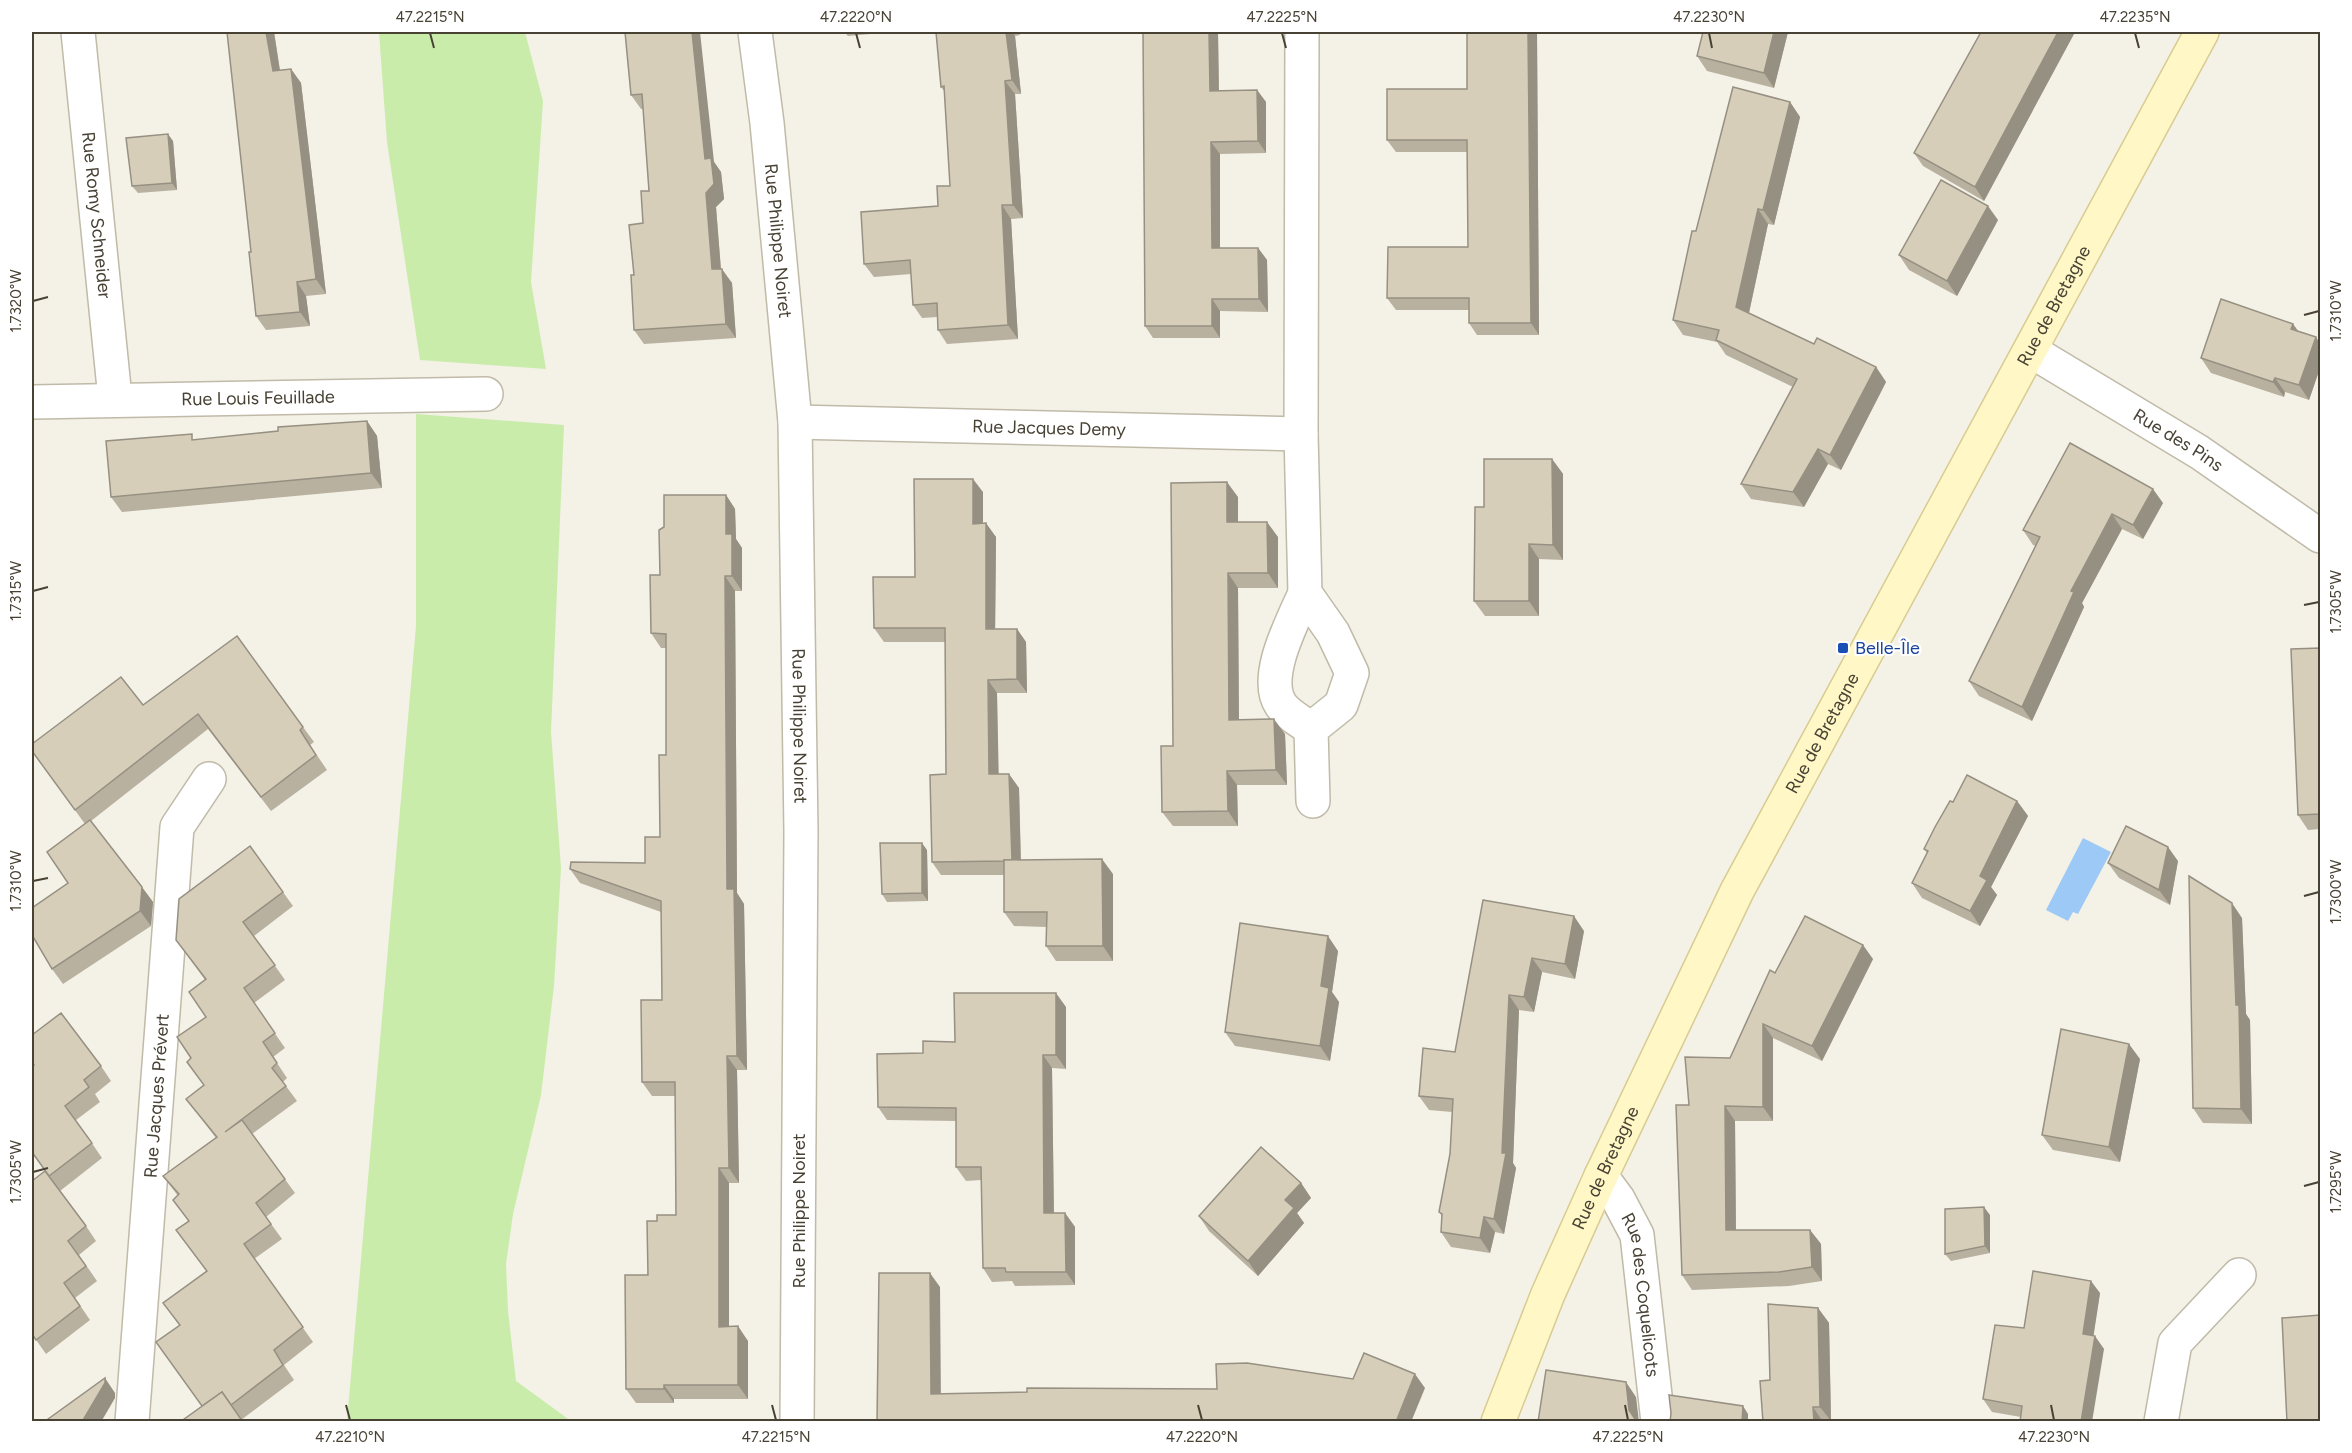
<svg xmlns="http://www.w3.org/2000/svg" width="2352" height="1453" viewBox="0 0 2352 1453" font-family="Figtree,sans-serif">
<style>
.green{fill:#c9ecab}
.water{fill:#9dc9f6}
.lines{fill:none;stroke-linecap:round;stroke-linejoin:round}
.minor-casing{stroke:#c0baa8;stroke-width:36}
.secondary-casing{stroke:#d8cc92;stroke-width:36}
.minor{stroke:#fff;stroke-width:33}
.secondary{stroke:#fff7c5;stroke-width:33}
.wall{fill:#b9b1a0}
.shaded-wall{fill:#969082}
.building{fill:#d7ceba;stroke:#969082;stroke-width:1.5}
.ticks{fill:none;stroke:#484235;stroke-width:2}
.transit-dot{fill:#1a4fb4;stroke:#fff;stroke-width:2}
.labels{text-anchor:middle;stroke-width:4.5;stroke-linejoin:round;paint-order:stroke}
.street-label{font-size:18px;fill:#484235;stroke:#fff}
.transit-label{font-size:18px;fill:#164399;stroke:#fff;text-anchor:start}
.neatline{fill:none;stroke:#484235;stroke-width:2}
.ticks-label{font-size:15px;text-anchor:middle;fill:#484235}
</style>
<rect width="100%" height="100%" fill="#f4f1e6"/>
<!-- green -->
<g class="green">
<path d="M379,32h146l18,69 -12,181 15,87 -126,-9 -33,-218z"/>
<path d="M416,414l148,11 -13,307 10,136 -7,118 -13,109 -28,119 -7,50 2,47 8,70 55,40h-224l69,-795z"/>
</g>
<!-- water -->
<path class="water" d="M2083,838l28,14 -33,62 -5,-2 -5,9 -22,-11z"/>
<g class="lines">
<defs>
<g id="minor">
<path id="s1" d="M78,32l37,366"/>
<path id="s2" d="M755,32l12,91 28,299 6,410 -4,590"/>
<path d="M1302,32l-1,402 4,159 28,40 19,40 -11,32 -30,24 2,72"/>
<path id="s3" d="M2031,351l168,101 121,84"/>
<path id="s4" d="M32,402l454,-8"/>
<path id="s5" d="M795,422l506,12"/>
<path d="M1305,593c-12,28 -43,84 -24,112 6,9 21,17 30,24"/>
<path id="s6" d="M1601,1176l17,23 19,36 21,187"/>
<path id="s7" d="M132,1422l45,-595 32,-48"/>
<path d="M2161,1422l14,-79 64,-68"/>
</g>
<g id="secondary">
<path id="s8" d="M1498,1422l50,-128 53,-118 136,-285 465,-859"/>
</g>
</defs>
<!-- minor casing -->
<use href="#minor" class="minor-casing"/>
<!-- secondary casing -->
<use href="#secondary" class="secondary-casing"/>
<!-- minor -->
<use href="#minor" class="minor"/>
<!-- secondary -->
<use href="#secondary" class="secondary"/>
</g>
<!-- wall -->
<g class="wall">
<path d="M227,32h47l6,38 11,-1 10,14 25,211 -20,2 4,30 -44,4 -10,-14 -5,-64z"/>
<path d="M625,32l96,140 3,27 -8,8 5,62 11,14 4,55 -92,6 -10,-14v-55l15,-84 -6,-82h-2l-10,-14z"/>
<path d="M844,32h49l-45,4z"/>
<path d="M936,32h83l1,3 -5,1 6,58h-6l8,124 -12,1 7,120 -71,5 -9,-14 -1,-13 -15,1 -9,-13 -2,-31 -37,3 -10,-13 74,-58 12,-20 -5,-94 -4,-5z"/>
<path d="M1218,32l1,59 38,-1 9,12v51l-46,1v94h38l9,12 1,52 -48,-1v27h-67l-8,-12z"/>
<path d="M1467,32h70l2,303h-62l-8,-12v-13h-73l-9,-12 81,-51v-95h-72l-9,-12 80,-51z"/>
<path d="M1788,32l-14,56 -67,-17 -10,-15z"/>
<path d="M1981,32h94l-91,169 -61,-35 -9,-13z"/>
<path d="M1790,102l10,15 -26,108 -6,-1 -19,89 65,31 62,23 10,15 -45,88 -13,-6 -24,43 -53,-8 -10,-15 52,-97 -67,-32 -9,-13 -34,-7 -10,-15 23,-89z"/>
<path d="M173,141l4,49 -39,3 -6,-7z"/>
<path d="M1998,220l-41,76 -48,-26 -10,-15z"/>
<path d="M2293,324l5,7 18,6 4,7v24l-11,32 -24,-8 -1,5 -73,-24 -10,-15z"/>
<path d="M367,421l10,15 5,52 -260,24 -11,-15 85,-57z"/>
<path d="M1552,459l11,15v86l-24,-1v57h-54l-11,-15 10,-94z"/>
<path d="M983,492v31l13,14 -1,92h22l9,13 1,51h-30l1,81 21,14 2,72 92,14v87h-57l-10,-15v-19l-32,-1 -10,-14v-37h-63l-9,-13 14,-88 -1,-132h-61l-10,-14z"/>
<path d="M726,495l9,14 1,30 6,9v43h-7l2,302 7,11 3,166h-10l2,113h-10v143l19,15v58h-74v4h-38l-10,-14 31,-168 19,-6 -1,-119h-23l-10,-14 20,-82 -1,-88 -81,-29 -10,-14 75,-6 15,-26 6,-82v-107h-5l-10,-15 9,-58z"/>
<path d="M1238,497v25l40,15v51h-40l1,131 46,15 2,51h-50l1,41h-65l-11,-14 11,-66z"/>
<path d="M2163,503l-20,36 -21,-10 -40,74 2,4 -52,114 -53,-25 -10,-15 67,-135 -3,-1 -10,-15z"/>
<path d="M2320,648v181l-12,1 -10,-15z"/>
<path d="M143,705l160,22 11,15 -4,3 17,25 -56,41 -63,-82 -117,92 62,81 -2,24 -88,58 -11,-15 16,-86 17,-59 -53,-73z"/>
<path d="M2017,801l11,15 -37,71 6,8 -17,31 -58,-28 -10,-15 15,-30 -3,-4 29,-47z"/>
<path d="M250,846l43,60 -39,30 31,44 -31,23 31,45 -12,9 14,21 -4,4 14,19 -45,33 43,59 -29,24 16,22 -28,20 59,83 -29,23 10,15 -53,40 -39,-14 -23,-81 -16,-22 43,-32 -30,-41 12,-9 -10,-25 -15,-20 53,-38 -30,-39 18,-14 -17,-23 4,-4 15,-41 -1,-37 -29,-40z"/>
<path d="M927,850l1,51 -41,1 -5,-8z"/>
<path d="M2178,861l-8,44 -51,-27 -11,-15z"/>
<path d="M1483,900l101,31 -9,48 -33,-7 -8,40 -15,-2 -6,153 3,5 -12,66 -9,-2 -5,21 -39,-6 -10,-15 1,-16 -3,-4 11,-58 2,-42 -23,-2 -10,-14 36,-44z"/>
<path d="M2242,918l4,96 4,6 2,104 -49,-1 -10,-15z"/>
<path d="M1338,951l-6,41 7,10 -9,59 -95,-15 -10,-14z"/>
<path d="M1873,959l-51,102 -49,-23v83h-38l1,109h74l11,14 1,37 -33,5 -97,4 -10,-15 7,-170 41,-47 45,-85z"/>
<path d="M1066,1007v62l-14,-1 2,145h11l10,14v58l-60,1 -3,-5 -20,1 -9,-14 -2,-88 -15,1 -10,-14v-46l-69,-1 -9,-13 45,-54 32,-11z"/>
<path d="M32,1035l69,31 10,15 -16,13 5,8 -24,18 26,38 -42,33 -28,-38v-87l1,-1 -1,-2z"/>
<path d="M2140,1059l-20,103 -67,-12 -11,-15z"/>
<path d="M32,1181l54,45 10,15 -17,14 18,26 -22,17 15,22 -44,34 -14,-20z"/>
<path d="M1301,1183l10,15 -14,15 7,10 -46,53 -49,-45 -10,-15z"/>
<path d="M1990,1215v38l-39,8 -6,-7z"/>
<path d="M2100,1293l-7,43 11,13 -83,68 -29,-5 -9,-13 41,-71z"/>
<path d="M1818,1308l11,15 2,98 -68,1z"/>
</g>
<!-- shaded-wall -->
<g class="shaded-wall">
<path d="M266,32h8l8,53 -9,-14z"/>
<path d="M692,32h8l14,130 7,10 3,27 -8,8 6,77 -10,-15 -6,-76 -1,-34z"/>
<path d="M1006,32h6l3,4 6,58 -9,-14z"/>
<path d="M1209,32h9l1,71 -9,-12z"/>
<path d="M1528,32h9l2,303 -8,-12z"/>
<path d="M1774,32h14l-14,56 -10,-15z"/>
<path d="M2058,32h17l-91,169 -9,-14z"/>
<path d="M291,69l10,14 25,211 -10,-15z"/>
<path d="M1005,81l10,13 8,124 -10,-13z"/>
<path d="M1257,90l9,12v51l-8,-12z"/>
<path d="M1790,102l10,15 -26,108 -11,-15z"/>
<path d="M168,134l5,7 4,49 -5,-7z"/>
<path d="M1211,142l9,12v106l-8,-12z"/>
<path d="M1002,205l9,14 7,120 -10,-14z"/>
<path d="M1988,206l10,14 -41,76 -10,-15z"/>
<path d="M1758,209l10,15 -21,98 -11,-15z"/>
<path d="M1258,248l9,12 1,52 -9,-13z"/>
<path d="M722,269l10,14 4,55 -10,-14z"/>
<path d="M297,282l9,14 4,30 -10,-14z"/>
<path d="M1212,299l8,12v27l-8,-12z"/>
<path d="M2293,324l10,14 -12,-9z"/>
<path d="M2316,337l4,7v24l-11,32 -10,-15z"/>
<path d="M1876,367l10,15 -45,88 -11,-15z"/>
<path d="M2275,378l10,14 -1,5 -11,-15z"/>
<path d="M367,421l10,15 5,52 -11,-15z"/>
<path d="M1818,449l10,15 -24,43 -11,-15z"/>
<path d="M1552,459l11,15v86l-10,-15z"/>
<path d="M973,479l10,13v45l-10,-13z"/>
<path d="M1227,482l11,15v40l-11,-15z"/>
<path d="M2153,489l10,14 -20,36 -10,-14z"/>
<path d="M726,495l9,14 1,30 6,9v43l-10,-15 -6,-42z"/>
<path d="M2112,514l10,15 -40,74 2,4 -52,114 -10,-14 49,-116z"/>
<path d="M1267,522l11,15v51l-10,-15z"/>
<path d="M986,523l10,14 -1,105 -9,-13z"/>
<path d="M1529,544l10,15v57l-10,-15z"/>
<path d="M1228,573l10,15 1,146 -10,-14z"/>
<path d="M725,576l10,15 2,302 7,11 3,166 -10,-14 -10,-167z"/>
<path d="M1017,629l9,13 1,51 -10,-14z"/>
<path d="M988,680l9,13 2,95 -10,-14z"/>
<path d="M1274,719l11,15 2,51 -11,-15z"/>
<path d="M1227,771l10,14 1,41 -10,-15z"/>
<path d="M1009,774l10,14 2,86 -9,-13z"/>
<path d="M2017,801l11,15 -37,71 6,8 -17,31 -10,-15 10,-35z"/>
<path d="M922,843l5,7 1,51 -6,-8z"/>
<path d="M2168,847l10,14 -8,44 -11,-15z"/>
<path d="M1102,859l11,15v87l-10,-15z"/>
<path d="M142,887l11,15 -2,24 -11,-15z"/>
<path d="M2232,903l10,15 4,96 4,6 2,104 -11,-15 -5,-104z"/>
<path d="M1574,916l10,15 -9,48 -10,-15z"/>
<path d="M1328,936l10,15 -6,41 7,10 -9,59 -10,-15 1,-60z"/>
<path d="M1863,945l10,14 -51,102 -10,-15z"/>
<path d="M1532,958l10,14 -8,40 -10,-15z"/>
<path d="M1056,993l10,14v62l-10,-14z"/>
<path d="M1509,995l10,15 -6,153 3,5 -12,66 -10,-15 8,-66z"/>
<path d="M1763,1024l10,14v83l-10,-14z"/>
<path d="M2129,1044l11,15 -20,103 -11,-15z"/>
<path d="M1043,1055l9,13 2,159 -10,-14z"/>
<path d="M727,1056l10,14 2,113 -10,-15z"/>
<path d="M1725,1106l10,15 1,123 -10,-14z"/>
<path d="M719,1168l10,15v158l-10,-14z"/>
<path d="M1301,1183l10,15 -14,15 7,10 -46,53 -10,-15 37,-61z"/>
<path d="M1984,1207l6,8v38l-5,-7z"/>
<path d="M1065,1213l10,14v58l-9,-13z"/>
<path d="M1484,1217l11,15 -5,21 -10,-15z"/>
<path d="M1810,1230l11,14 1,37 -10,-14z"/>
<path d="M930,1273l10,14 1,121 -10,-14z"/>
<path d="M2091,1281l9,12 -8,53 -9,-12z"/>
<path d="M1818,1308l11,15 2,98 -11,-14z"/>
<path d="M738,1326l10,15v58l-10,-14z"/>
<path d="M2095,1336l9,13 -12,73h-11z"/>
<path d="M1415,1374l10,14 -14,34h-15z"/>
<path d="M105,1378l10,15v5l-14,24h-19z"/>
<path d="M1626,1382l10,15 3,25h-2l-8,-12z"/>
<path d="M664,1385l10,14v4l-10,-14z"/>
<path d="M1743,1406l5,8v8h-6z"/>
<path d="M1813,1407l10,15h-9z"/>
</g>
<!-- building -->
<g class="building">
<path d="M227,32h39l7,39 18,-2 25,210 -19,3 3,30 -44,4 -7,-64h2z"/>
<path d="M625,32h67l13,127 6,-1 3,26 -8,9 6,76h10l4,55 -92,6 -3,-55h3l-5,-50 14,-2 -2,-32h8l-7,-97 -11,1z"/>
<path d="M936,32h70l6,48 -7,1 8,124h-11l6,120 -70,5 -1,-27 -24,2 -3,-45 -46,4 -3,-52 77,-6 -1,-20h13l-6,-100 -3,1z"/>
<path d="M1143,32h66l1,59 47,-1 1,51 -47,1 1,106h46l1,51h-47v27h-67z"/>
<path d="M1467,32h61l3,291h-62v-25h-82l1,-51h80l-1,-107h-80v-51h80z"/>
<path d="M1703,32h71l-10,41 -67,-17z"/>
<path d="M1981,32h77l-83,155 -61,-34z"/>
<path d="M1733,87l57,15 -27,108 -5,-1 -22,98 78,37 3,-6 59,29 -46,88 -12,-6 -25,43 -52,-8 56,-105 -81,-39 3,-10 -46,-10 19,-89h4z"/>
<path d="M168,134l4,49 -40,3 -6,-48z"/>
<path d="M1941,180l47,26 -41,75 -48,-26z"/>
<path d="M2221,299l72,25 -2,5 25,8 -17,48 -24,-7 -2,4 -72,-24z"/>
<path d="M367,421l4,52 -260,24 -5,-56 86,-7v6l86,-9v-4z"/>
<path d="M2070,443l83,46 -20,36 -21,-11 -41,77 3,1 -52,115 -53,-26 71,-144 -17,-7z"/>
<path d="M1484,459h68l1,86 -24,-1v57h-55l1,-94h9z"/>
<path d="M914,479h59v45l13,-1v106h31v50l-29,1 1,94h20l3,86h-8v1l-72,1 -2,-87 16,-1 -1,-146h-71l-1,-51h42z"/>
<path d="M1227,482v40h40l1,51h-40l1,147 45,-1 2,51 -49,1 1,40 -66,1 -1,-66h12l-2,-263z"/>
<path d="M664,495h62v39h6v42h-7l2,313h7l3,167h-10l2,112h-10v159l19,-1v59h-74v4h-38l-1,-114h23l-1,-54h10v-6h19l-1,-133h-33l-1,-82h21l-1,-99 -91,-32 1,-7 74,1v-26h15l-1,-82h7v-121l-15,-1 -1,-58h10l-1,-45 5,-3z"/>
<path d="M237,636l66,91 -3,3 16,25 -55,42 -63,-83 -123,96 -43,-59v-7l89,-67 22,28z"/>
<path d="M2320,648v166l-22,1 -7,-166z"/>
<path d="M1967,775l50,26 -37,75 7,4 -17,31 -58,-28 16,-32 -4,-2 11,-22 15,-26 3,1z"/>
<path d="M90,820l52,67 -2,24 -88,58 -20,-34v-27l36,-25 -21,-31z"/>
<path d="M2126,826l42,21 -9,43 -51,-27z"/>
<path d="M880,843h42v50l-40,1z"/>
<path d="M250,846l33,46 -40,30 32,43 -31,23 31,45 -12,9 14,21 -5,5 14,18 -61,46 17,-12 43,59 -29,24 15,21 -27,20 59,83 -29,23 9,15 -52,40 -9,-13 -20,14 -46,-64 24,-17 -17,-22 44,-32 -31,-41 13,-9 -16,-21 6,-6 -16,-18 54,-39 -31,-38 18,-14 -17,-23 4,-4 -14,-21 29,-20 -17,-25 17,-13 -30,-39 3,-41z"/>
<path d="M1102,859l1,87h-57l1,-34h-43v-52z"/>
<path d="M2189,876l43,27 4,102h3l2,104 -48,-1z"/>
<path d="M1483,900l91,16 -9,48 -33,-6 -8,39 -15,-2 -7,158h4l-12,66 -10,-2 -4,21 -39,-6 1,-18 -3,-2 11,-58 3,-55 -34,-3 4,-48 32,4z"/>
<path d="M1805,916l58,29 -51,101 -49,-22v83l-38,-1 1,124h84l2,37 -33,5 -97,3 -6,-170h13l-4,-48 45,1 40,-88 5,3z"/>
<path d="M1240,923l88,13 -7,50 8,2 -9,58 -95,-14z"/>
<path d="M954,993h102v62h-13l1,158h21l1,59h-60l-1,-4h-22l-2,-101h-25v-59l-78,-1 -1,-53 46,-1v-12l32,1z"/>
<path d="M61,1013l40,53 -17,14 5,7 -24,19 27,37 -43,33 -17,-24v-86l2,-1 -2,-3v-27z"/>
<path d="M2061,1029l68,15 -20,103 -67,-12z"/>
<path d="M1261,1147l40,36 -16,17 9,8 -46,53 -49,-45z"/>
<path d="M45,1171l41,55 -18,15 18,25 -22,17 16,23 -44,34 -4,-6v-153z"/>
<path d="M1984,1207l1,39 -40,8v-45z"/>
<path d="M2033,1271l58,10 -8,53 12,2 -14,86h-61l2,-16 -39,-7 12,-74 29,3z"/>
<path d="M879,1273h51l1,121 96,-2v-4l190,1 -1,-25 31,-1 106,16 11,-26 51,21 -19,48h-519z"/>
<path d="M1768,1304l50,4 2,99h-7l1,15h-51l-3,-41 10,-1z"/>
<path d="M2320,1315v107h-33l-5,-104z"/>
<path d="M1546,1370l80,12 3,28 8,12h-99z"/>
<path d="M105,1378v5l-23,39h-38z"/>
<path d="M222,1392l21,30h-63z"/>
<path d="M1669,1395l74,11 -1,16h-72l1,-9z"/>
</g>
<!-- ticks -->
<path class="ticks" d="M430,33l4,15M856,33l4,15M1282,33l4,15M1709,33l3,15M2135,33l4,15M33,301l15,-4M2304,315l15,-4M33,591l15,-4M2304,605l15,-3M33,881l15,-3M2304,896l15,-4M33,1172l15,-4M2304,1186l15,-4M346,1405l4,15M772,1405l4,15M1198,1405l4,15M1625,1405l3,15M2051,1405l3,15"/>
<!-- markers -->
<rect class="transit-dot" x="1837" y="642" width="12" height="12" rx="3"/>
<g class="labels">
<!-- street labels -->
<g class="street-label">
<text dy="6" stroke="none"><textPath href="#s1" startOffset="184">Rue Romy Schneider</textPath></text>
<text dy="6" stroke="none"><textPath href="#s2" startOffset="210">Rue Philippe Noiret</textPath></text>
<text dy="6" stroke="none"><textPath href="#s8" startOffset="1248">Rue de Bretagne</textPath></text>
<text dy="6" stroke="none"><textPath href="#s4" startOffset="226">Rue Louis Feuillade</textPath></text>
<text dy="6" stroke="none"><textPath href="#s5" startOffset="254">Rue Jacques Demy</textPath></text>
<text dy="6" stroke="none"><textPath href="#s3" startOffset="172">Rue des Pins</textPath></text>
<text dy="6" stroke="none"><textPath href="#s2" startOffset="696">Rue Philippe Noiret</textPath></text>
<text dy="6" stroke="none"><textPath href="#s8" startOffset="762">Rue de Bretagne</textPath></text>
<text dy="6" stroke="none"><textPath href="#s7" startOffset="327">Rue Jacques Prévert</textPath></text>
<text dy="6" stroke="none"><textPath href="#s8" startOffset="276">Rue de Bretagne</textPath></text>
<text transform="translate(799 1211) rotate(-90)" y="6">Rue Philippe Noiret</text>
<text dy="6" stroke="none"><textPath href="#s6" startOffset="129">Rue des Coquelicots</textPath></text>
</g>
<!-- transit labels -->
<g class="transit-label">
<text x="1855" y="654">Belle-Île</text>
</g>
</g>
<!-- border -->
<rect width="2352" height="1453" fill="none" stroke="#ffffff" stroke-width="66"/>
<rect x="33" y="33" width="2286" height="1387" class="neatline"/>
<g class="ticks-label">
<text x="430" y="22">47.2215°N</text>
<text x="856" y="22">47.2220°N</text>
<text x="1282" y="22">47.2225°N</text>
<text x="1709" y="22">47.2230°N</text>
<text x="2135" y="22">47.2235°N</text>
<text transform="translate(16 301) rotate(-90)" y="5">1.7320°W</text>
<text transform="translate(2336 311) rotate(-90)" y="5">1.7310°W</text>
<text transform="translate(16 591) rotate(-90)" y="5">1.7315°W</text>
<text transform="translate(2336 602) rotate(-90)" y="5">1.7305°W</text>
<text transform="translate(16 881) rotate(-90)" y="5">1.7310°W</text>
<text transform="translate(2336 892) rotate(-90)" y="5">1.7300°W</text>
<text transform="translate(16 1172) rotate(-90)" y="5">1.7305°W</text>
<text transform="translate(2336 1182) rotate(-90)" y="5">1.7295°W</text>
<text x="350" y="1442">47.2210°N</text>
<text x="776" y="1442">47.2215°N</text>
<text x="1202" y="1442">47.2220°N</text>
<text x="1628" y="1442">47.2225°N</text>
<text x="2054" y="1442">47.2230°N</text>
</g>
</svg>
